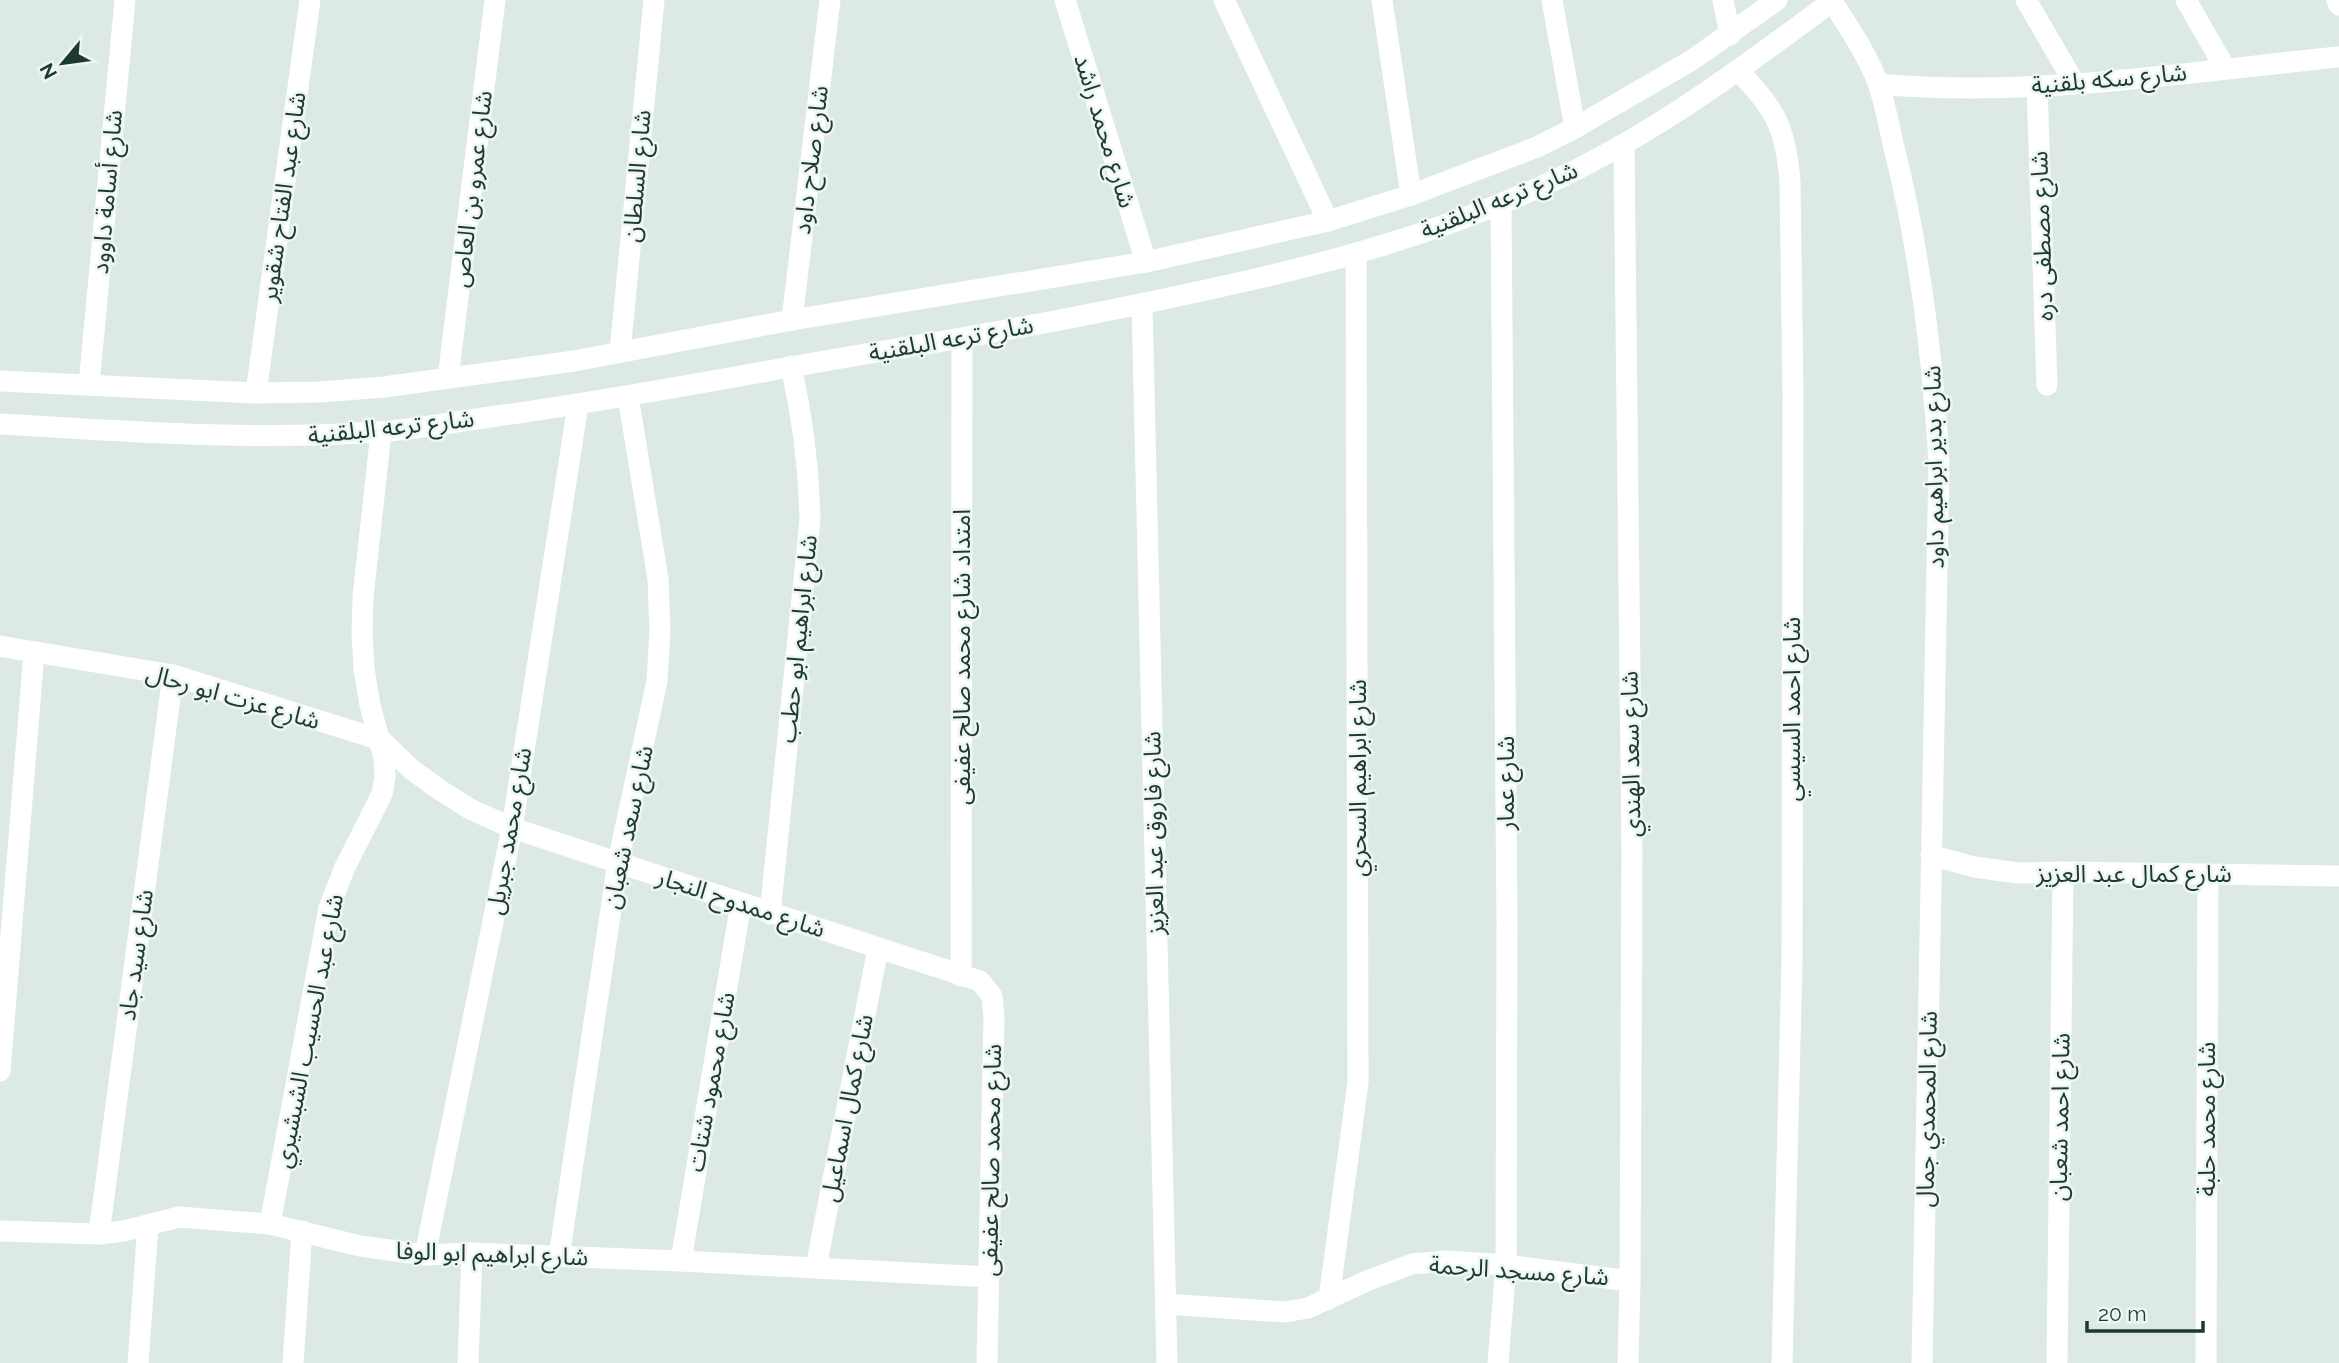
<svg xmlns="http://www.w3.org/2000/svg" width="2339" height="1363" viewBox="0 0 2339 1363" font-family="Raleway,'Noto Sans Arabic',sans-serif">
<style>
.lines{fill:none;stroke-linecap:round;stroke-linejoin:round}
.minor{stroke:#fff;stroke-width:21}
.labels{text-anchor:middle;stroke-width:5;stroke-linejoin:round;paint-order:stroke}
.street-label{font-size:24px;fill:#1e3a30;stroke:#edf6f1}
</style>
<rect width="100%" height="100%" fill="#ddeae3"/>
<g class="lines">
<!-- minor -->
<g class="minor">
<path d="M1065,0l81,262"/>
<path d="M1224,0l104,221"/>
<path d="M1382,0l29,195"/>
<path d="M1552,0l23,128"/>
<path d="M1723,0l7,35"/>
<path d="M1831,0c17,26 36,54 47,83 8,23 12,49 18,73 25,102 36,200 43,305l-17,902"/>
<path d="M2026,0l49,84"/>
<path d="M2186,0l39,68"/>
<path d="M2337,0l2,5"/>
<path d="M1738,71c38,37 48,59 52,111l3,211 -1,568 -10,402"/>
<path d="M1878,84c154,14 308,-12 461,-27"/>
<path d="M2037,86l10,299"/>
<path d="M1624,146l8,706 -2,429 -2,82"/>
<path d="M1142,304l25,1059"/>
<path d="M792,320l38,-320"/>
<path d="M620,352l34,-352"/>
<path d="M448,378l47,-378"/>
<path d="M0,381l256,12 64,-1 64,-5 190,-26 218,-41 354,-58 182,-41 83,-26 126,-48 38,-19 117,-68 85,-60"/>
<path d="M89,385l36,-385"/>
<path d="M256,393l54,-393"/>
<path d="M0,424c125,7 250,17 375,8 39,-2 77,-10 115,-15 134,-18 266,-45 399,-67 99,-16 197,-34 294,-55 119,-25 238,-55 350,-105 111,-48 205,-119 301,-190"/>
<path d="M0,646l173,29 208,65 30,29 29,21 30,19 42,19 468,153 12,15 2,21 -7,346"/>
<path d="M1931,855l43,12 44,6 45,-1 276,4"/>
<path d="M770,914l40,-394c-1,-54 -7,-101 -19,-154"/>
<path d="M961,976l1,-638"/>
<path d="M0,1071l34,-419"/>
<path d="M270,1224l59,-316 16,-41 37,-73 3,-18 -1,-18 -14,-53 -6,-36 -2,-36 1,-36 18,-165"/>
<path d="M0,1231l99,3 25,-3 55,-14 91,7 90,22 65,9 47,-2 209,8 308,16"/>
<path d="M99,1234l74,-559"/>
<path d="M425,1255l87,-427 66,-423"/>
<path d="M559,1257l59,-395 39,-181 3,-51 -2,-51 -30,-183"/>
<path d="M681,1261l60,-358"/>
<path d="M816,1267l62,-319"/>
<path d="M1329,1299l29,-217v-21l-2,-807"/>
<path d="M1165,1304l120,8 23,-4 61,-28 43,-16 34,-3 60,4 124,16"/>
<path d="M138,1363l10,-138"/>
<path d="M293,1363l9,-132"/>
<path d="M468,1363l4,-110"/>
<path d="M1498,1363l8,-98 1,-340 -6,-721"/>
<path d="M2057,1363l6,-491"/>
<path d="M2206,1363l2,-489"/>
</g>
</g>
<g class="labels">
<!-- street labels -->
<g class="street-label">
<text transform="translate(2109 79) rotate(-5)" y="8">شارع سكه بلقنية</text>
<text transform="translate(1105 131) rotate(73)" y="8">شارع محمد راشد</text>
<text transform="translate(811 160) rotate(-83)" y="8">شارع صلاح داود</text>
<text transform="translate(637 176) rotate(-85)" y="8">شارع السلطان</text>
<text transform="translate(472 189) rotate(-83)" y="8">شارع عمرو بن العاص</text>
<text transform="translate(107 192) rotate(-85)" y="8">شارع أسامة داوود</text>
<text transform="translate(283 197) rotate(-82)" y="8">شارع عبد الفتاح شقوير</text>
<text transform="translate(1499 200) rotate(-22)" y="8">شارع ترعه البلقنية</text>
<text transform="translate(2042 236) rotate(-92)" y="8">شارع مصطفى دره</text>
<text transform="translate(951 339) rotate(-10)" y="8">شارع ترعه البلقنية</text>
<text transform="translate(391 427) rotate(-6)" y="8">شارع ترعه البلقنية</text>
<text transform="translate(1934 467) rotate(-91)" y="8">شارع بدير ابراهيم داود</text>
<text transform="translate(798 639) rotate(-84)" y="8">شارع ابراهيم ابو حطب</text>
<text transform="translate(962 657) rotate(-90)" y="8">امتداد شارع محمد صالح عفيفى</text>
<text transform="translate(233 697) rotate(16)" y="8">شارع عزت ابو رحال</text>
<text transform="translate(1792 709) rotate(-90)" y="8">شارع احمد السيسي</text>
<text transform="translate(1631 754) rotate(-91)" y="8">شارع سعد الهندي</text>
<text transform="translate(1358 778) rotate(-90)" y="8">شارع ابراهيم السحري</text>
<text transform="translate(1506 783) rotate(-90)" y="8">شارع عمار</text>
<text transform="translate(628 827) rotate(-78)" y="8">شارع سعد شعبان</text>
<text transform="translate(509 831) rotate(-80)" y="8">شارع محمد جبريل</text>
<text transform="translate(1154 833) rotate(-91)" y="8">شارع فاروق عبد العزيز</text>
<text x="2134" y="882">شارع كمال عبد العزيز</text>
<text transform="translate(741 903) rotate(18)" y="8">شارع ممدوح النجار</text>
<text transform="translate(136 955) rotate(-82)" y="8">شارع سيد جاد</text>
<text transform="translate(309 1031) rotate(-79)" y="8">شارع عبد الحسيب الشبشيري</text>
<text transform="translate(711 1082) rotate(-80)" y="8">شارع محمود شتات</text>
<text transform="translate(847 1108) rotate(-79)" y="8">شارع كمال اسماعيل</text>
<text transform="translate(1927 1109) rotate(-89)" y="8">شارع المحمدي جمال</text>
<text transform="translate(2060 1117) rotate(-89)" y="8">شارع احمد شعبان</text>
<text transform="translate(2207 1119) rotate(-90)" y="8">شارع محمد حلبة</text>
<text transform="translate(991 1160) rotate(-89)" y="8">شارع محمد صالح عفيفى</text>
<text transform="translate(492 1254) rotate(2)" y="8">شارع ابراهيم ابو الوفا</text>
<text transform="translate(1519 1271) rotate(4)" y="8">شارع مسجد الرحمة</text>
</g>
</g>
<!-- north arrow -->
<g transform="translate(63 63) rotate(241)" stroke="#edf6f1" stroke-width="5" paint-order="stroke">
<path d="M0-5L12 26L0 18L-12 26Z" fill="#1e3a30"/>
<text y="-10" font-size="19" font-weight="bold" text-anchor="middle" fill="#1e3a30">N</text>
</g>
<!-- scale -->
<path d="M2087 1321v10h116v-10" fill="none" stroke="#1e3a30" stroke-width="3.5"/>
<text x="2098" y="1321" font-size="21" fill="#1e3a30" stroke="#edf6f1" stroke-width="5" paint-order="stroke">20 m</text>
</svg>
